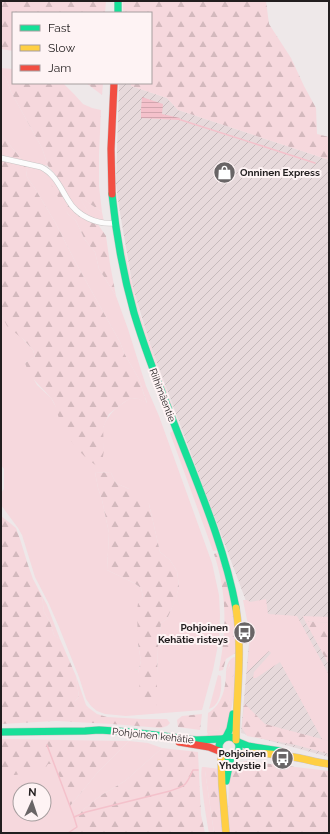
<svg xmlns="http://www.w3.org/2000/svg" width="330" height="834" viewBox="0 0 330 834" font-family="Raleway,sans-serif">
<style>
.industrial{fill:url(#industrial-furrows)}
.grass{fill:#f6d8dd;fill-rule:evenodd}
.forest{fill:url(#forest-firs)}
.water{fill:url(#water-rules)}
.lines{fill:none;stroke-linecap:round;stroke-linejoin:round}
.stream{stroke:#f4c1cb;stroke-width:1.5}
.street-casing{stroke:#c9c5c5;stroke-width:6}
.fast-casing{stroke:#c9c5c5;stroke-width:8}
.slow-casing{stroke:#c9c5c5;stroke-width:8}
.jam-casing{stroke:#c9c5c5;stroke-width:8}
.street{stroke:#fcfcfc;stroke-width:5}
.fast{stroke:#16e098;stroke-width:7}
.slow{stroke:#ffcf43;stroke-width:7}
.jam{stroke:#f24e42;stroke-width:7}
.labels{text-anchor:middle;stroke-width:4;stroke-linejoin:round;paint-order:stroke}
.poi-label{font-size:10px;font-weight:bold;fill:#221e1f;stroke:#fef3f4;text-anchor:end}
.street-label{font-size:10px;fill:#221e1f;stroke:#fef3f4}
</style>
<defs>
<pattern id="industrial-furrows" width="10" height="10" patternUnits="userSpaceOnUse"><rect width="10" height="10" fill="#e7d9db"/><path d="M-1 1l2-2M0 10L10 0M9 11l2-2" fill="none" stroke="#c6babc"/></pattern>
<pattern id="forest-firs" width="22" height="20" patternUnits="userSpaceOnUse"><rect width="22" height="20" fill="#f6d8dd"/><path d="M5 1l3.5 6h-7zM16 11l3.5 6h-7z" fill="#d3b9bd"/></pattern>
<pattern id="water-rules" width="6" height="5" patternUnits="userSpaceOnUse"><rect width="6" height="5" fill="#f4c1cb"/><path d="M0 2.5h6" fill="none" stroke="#d1a5ae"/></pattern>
</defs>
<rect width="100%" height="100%" fill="#eee8e9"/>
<!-- industrial -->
<path class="industrial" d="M119,83h12v3l36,12 11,12 151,50v597l-88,-24 10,-112 -5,-20 -96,-257 -17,-56 -14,-81 -3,-23z"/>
<!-- grass -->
<g class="grass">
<path d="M1,74l5,4 5,14 31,56 6,18 -26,-6 -21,-26z"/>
<path d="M34,167l10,3 7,7 17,37 8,7 9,19 10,12 4,17 17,27 12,33 18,57 13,30 53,147 7,32 1,20 -1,25 -6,30 -11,40 -76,6 -21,-2 -8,-3 -6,-5 -5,-7 -7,-22 -20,-50 -10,-23 -14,-27 -13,-42 -4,-7 -17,-23v-12l3,-4v-20l-3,-4v-153l2,6 30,32 2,7 -10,6 12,22 14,13 6,11 4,14 43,27c-1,-6 -2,-16 -1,-22 4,-14 16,-23 28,-30l8,1 8,4 -8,-24 -15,-26 -4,-11 -43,-77 -22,-43 -21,-35 -7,-10 -1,-7zM95,472l16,1 5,10 13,6 20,15 11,48 10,8 7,11 2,15 -3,12 -9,21 -6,4 -3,24 -1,27 -19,-1 3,-12 -3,-17v-41l5,-6 -2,-9 -7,-5 -27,-13 2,-37 -7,-33 -4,-12z"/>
<path d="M79,196l23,16 2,10 -13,-4z"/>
<path d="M124,245l9,43 7,27 10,29 29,81h-1l-34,-93 -14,-48 -9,-38z"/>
<path d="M173,431l2,1 43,118 -5,1 -43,-118z"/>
<path d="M42,596l5,9 13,34 -6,-4 -4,-13 -6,-10z"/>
<path d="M266,599l2,15 29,2 32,59v66l-7,-2 -42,-77 -24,16h-3l1,-6 17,-19 -2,-2 -22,21 3,-37 -7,-35h4l3,2z"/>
<path d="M303,616l26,1v6l-24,-2z"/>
<path d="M234,657l3,1 -2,33 -8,38c-4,9 -13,7 -21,7l2,-2 -1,-2 12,-2 11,-31 1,-15 -1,-21 -2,6 -2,2c1,-6 2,-11 8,-14z"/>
<path d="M218,675l3,1c1,12 0,29 -12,33z"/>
<path d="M76,676l10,29 3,3 -10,2 -4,-4v-5l4,-4z"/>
<path d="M129,741l19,2 14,5 -37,33 -25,15 -26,21 6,16h-79v-68l52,-3 17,44 28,-34zM20,790h24v24h-24z"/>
<path d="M202,767h2l16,2v2h-15l9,62h-5c-2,-11 -10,-58 -7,-66z"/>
</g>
<!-- forest -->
<g class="forest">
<path d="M1,1h105l-1,12h-92v38l-12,-2z"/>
<path d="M123,1h143l3,23 22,34 13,28 12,22 1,26 12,3v23l-151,-50 -11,-12 -36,-12v-3h20v-70h-28z"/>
<path d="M1,68l12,1v14h50l11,11 9,10 9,4 9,2 -2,45v31l3,26 -22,-15 11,21 -12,-8 -8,-9 -9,-16 -8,-12 -6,-7 -6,-18 -31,-56 -5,-14 -5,-4z"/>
<path d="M86,83h17l-1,12z"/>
<path d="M1,134l21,26 -21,-5z"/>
<path d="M1,159l33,8 -8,3 1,7 7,10 21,35 22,43 43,77 4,11 15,26 8,25 -8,-5 -8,-1 -8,5 -14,11 -6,14 1,22 -2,13 -5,3c-16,-10 -28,-26 -36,-42 -4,-9 -4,-18 -10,-26 -9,-11 -22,-20 -26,-35l10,-6 -2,-7 -9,-10 -17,-14 -4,-8 -2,-6z"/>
<path d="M51,177l5,6 11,20 30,20 9,13 4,28 6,32 -17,-27 -4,-17 -10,-12 -9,-19 -8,-7 -16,-27z"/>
<path d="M95,472l16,1 5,10 13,6 8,-2 12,17 11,48 10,8 7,11 2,15 -3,13 -9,20 -6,4 -3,24 -1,27v31l-9,2 -7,-6 -3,-28 3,-12 -3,-17 -1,-33 1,-8 5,-6 -2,-9 -7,-5 -27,-13 2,-37 -7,-33 -4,-12z"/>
<path d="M1,516l9,7 6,5 4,11 8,26 5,14 9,17 2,16 6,10 4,13 6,4 16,37 3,21 -4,4v5l4,3 10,-1 8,6 10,3 35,2h25l3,4 -3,3 -6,2 -49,-4 -56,-3 -55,3z"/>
<path d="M219,552l14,53 4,47 -11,7 -3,11 -4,1v-1c8,-41 8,-77 -5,-116z"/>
<path d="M305,621l24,2v42z"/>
<path d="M233,660h3l1,2 -6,22 -1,15 -7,23 -4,8 -12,2 1,-19c15,-9 18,-26 18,-42 4,-3 4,-8 7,-11z"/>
<path d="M244,704l2,1 19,19 64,17v13l-33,-9 -49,-9 -5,-8z"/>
<path d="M202,714l-2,16 -22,-3 -1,-7 5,-4z"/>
<path d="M1,739l128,2 -31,31 -28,34 -15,-38 -3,-4h-4l-2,3 -30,8h-15z"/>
<path d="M162,748l36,4 3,63 4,18h-126l-5,-16 26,-21 25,-15z"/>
<path d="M245,761l84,10v62h-99l-2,-23 1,-27 4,-17z"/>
<path d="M205,771h15l1,41 2,21h-9z"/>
</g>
<!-- water -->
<path class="water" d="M142,97l21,7 -1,10 18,4 -1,2 -38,-2v-9z"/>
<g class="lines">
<!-- stream -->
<g class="stream">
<path d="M178,119l137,44"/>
<path d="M47,745l27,72"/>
<path d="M68,833l9,-6 -3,-10 12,-5 84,-21c15,-5 16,-5 23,-21h5"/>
</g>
<defs>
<path id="street" d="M1,158l40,9c14,7 19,20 27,33 9,16 29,25 47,23"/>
<g id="fast">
<path d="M118,1v12"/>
<path d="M112,194c4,40 11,80 22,119 10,33 22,65 35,97 24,65 54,129 67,198"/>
<path d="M1,732l84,-1 14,-1 32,2 65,8 26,-1"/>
<circle cx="229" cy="747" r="10"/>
<path d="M226,737l4,-8 3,-15"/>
<path d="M238,742l10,4 32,5"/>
<path d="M226,781l5,-24"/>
</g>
<g id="slow">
<path d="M236,608c7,45 0,87 0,132"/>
<path d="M221,754l1,31 4,48"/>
<path d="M237,754c21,-2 41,0 62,4 10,2 20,5 30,6"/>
</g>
<g id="jam">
<path d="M112,194l-1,-45 3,-66"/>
<path d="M179,742l30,5 10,4"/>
</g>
</defs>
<!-- street casing -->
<use href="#street" class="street-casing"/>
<!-- fast casing -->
<use href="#fast" class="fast-casing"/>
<!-- slow casing -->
<use href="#slow" class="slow-casing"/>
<!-- jam casing -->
<use href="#jam" class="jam-casing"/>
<!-- street -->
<use href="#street" class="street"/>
<!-- fast -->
<use href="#fast" class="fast"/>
<!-- slow -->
<use href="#slow" class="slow"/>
<!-- jam -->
<use href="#jam" class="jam"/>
</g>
<!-- icons -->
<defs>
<symbol id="shop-disc" viewBox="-11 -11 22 22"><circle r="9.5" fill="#696566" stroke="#fef3f4"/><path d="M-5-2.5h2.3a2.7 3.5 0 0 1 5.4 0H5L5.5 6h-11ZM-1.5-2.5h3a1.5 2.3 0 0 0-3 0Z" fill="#fff"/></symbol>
<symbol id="bus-disc" viewBox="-11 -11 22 22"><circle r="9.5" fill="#696566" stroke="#fef3f4"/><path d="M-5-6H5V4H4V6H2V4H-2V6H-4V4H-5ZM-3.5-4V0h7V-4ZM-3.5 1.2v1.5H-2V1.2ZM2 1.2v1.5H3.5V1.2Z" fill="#fff"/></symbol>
</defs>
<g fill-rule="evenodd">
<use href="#shop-disc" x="212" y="160" width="25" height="25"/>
<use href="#bus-disc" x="232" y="620" width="25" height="25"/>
<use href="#bus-disc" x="270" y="746" width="25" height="25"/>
</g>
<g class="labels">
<!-- poi labels -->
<g class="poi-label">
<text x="240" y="176" text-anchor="start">Onninen Express</text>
<text x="228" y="631">Pohjoinen<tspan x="228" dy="12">Kehätie risteys</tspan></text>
<text x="266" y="757">Pohjoinen<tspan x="266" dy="12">Yhdystie I</tspan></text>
</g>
<!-- street labels -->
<g class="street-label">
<text transform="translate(163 395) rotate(69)" y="4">Riihimäentie</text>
<text transform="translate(153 735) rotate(6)" y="4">Pohjoinen kehätie</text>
</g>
</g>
<!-- border -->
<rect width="330" height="834" fill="none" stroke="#221e1f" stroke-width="4"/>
<!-- legend -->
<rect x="12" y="12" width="140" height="72" fill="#fef3f4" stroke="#a69e9f"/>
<rect x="20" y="25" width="20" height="6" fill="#16e098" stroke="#a69e9f"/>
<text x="48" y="32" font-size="12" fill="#221e1f">Fast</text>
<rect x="20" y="45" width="20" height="6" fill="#ffcf43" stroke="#a69e9f"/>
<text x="48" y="52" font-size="12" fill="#221e1f">Slow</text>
<rect x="20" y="65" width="20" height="6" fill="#f24e42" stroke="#a69e9f"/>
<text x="48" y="72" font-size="12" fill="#221e1f">Jam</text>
<!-- north arrow -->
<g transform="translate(32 802) rotate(3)"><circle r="19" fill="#fef3f4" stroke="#a69e9f"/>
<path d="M0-3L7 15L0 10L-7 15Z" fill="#696566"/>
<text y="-6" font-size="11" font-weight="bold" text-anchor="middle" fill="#221e1f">N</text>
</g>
</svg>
